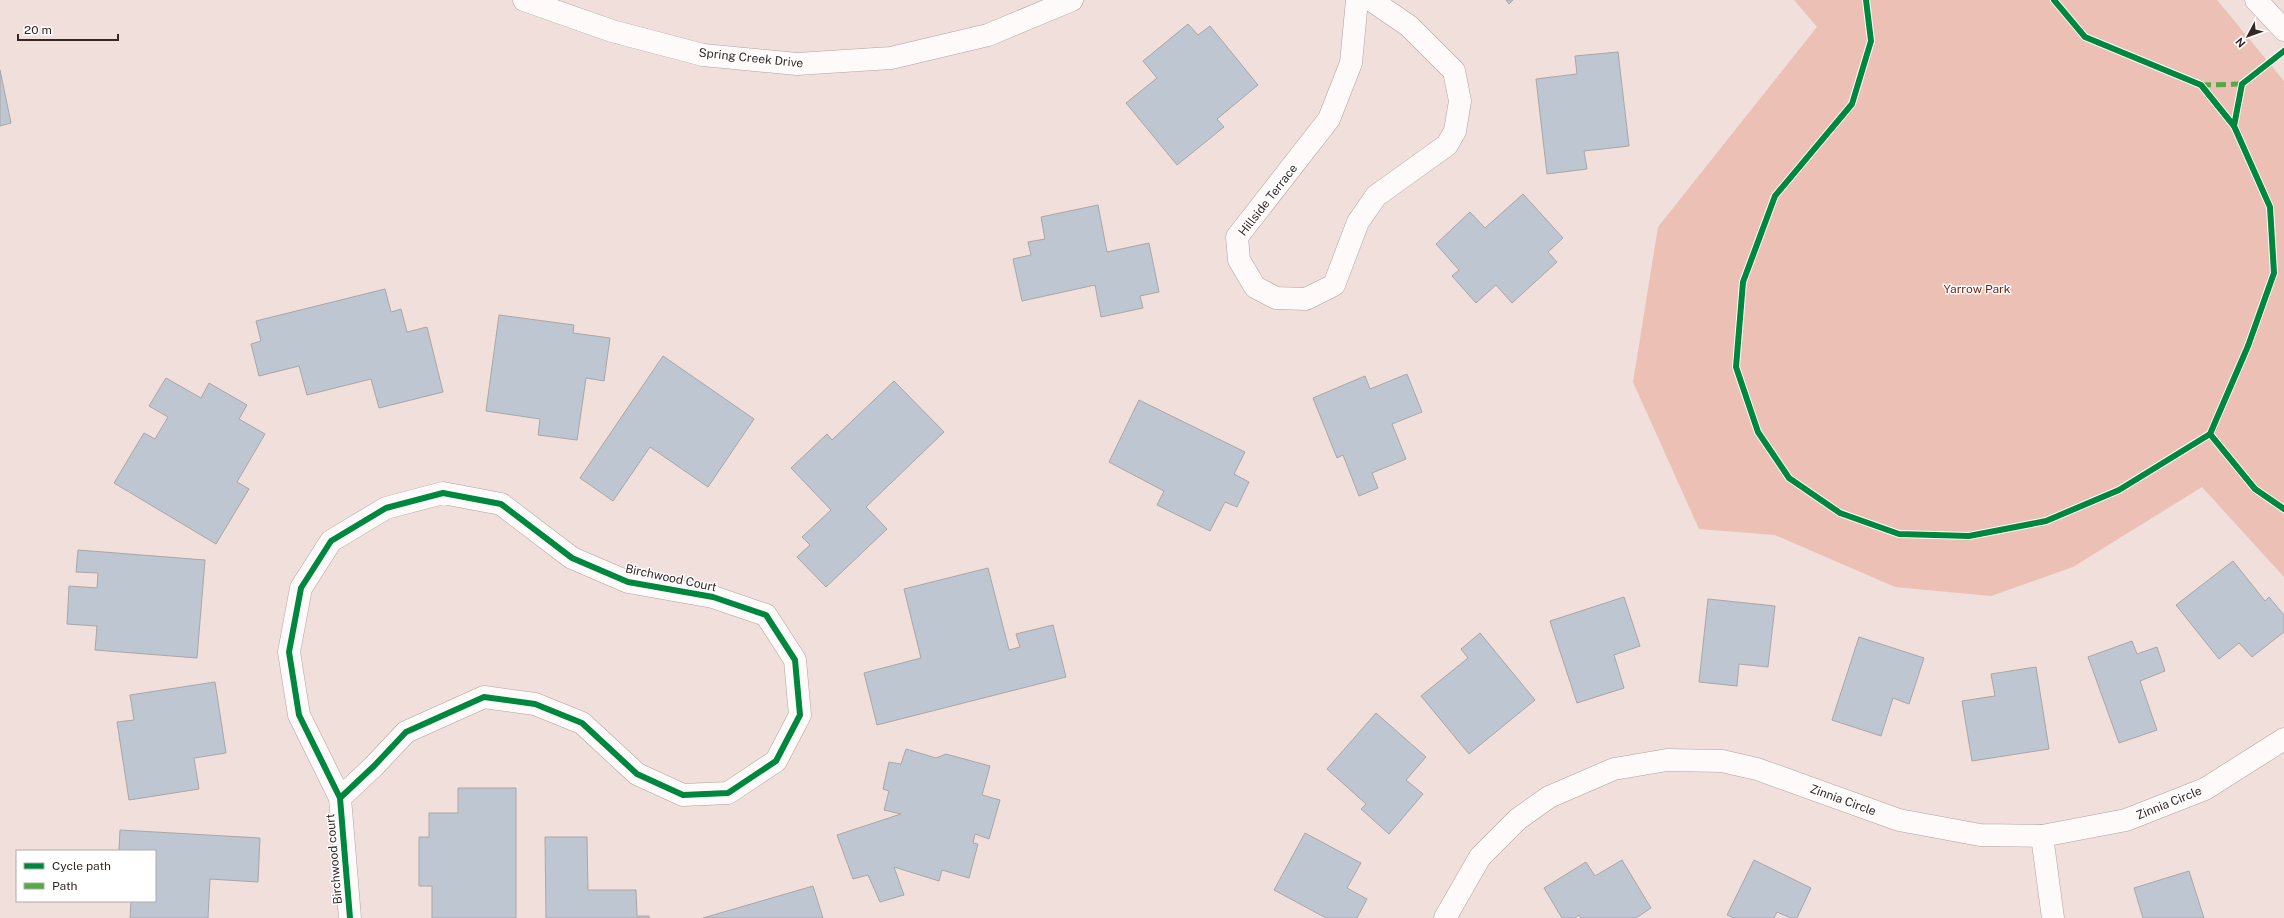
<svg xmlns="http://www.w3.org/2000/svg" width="2284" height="918" viewBox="0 0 2284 918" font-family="'Public Sans',sans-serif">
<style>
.green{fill:#ecc0b5}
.building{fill:#bec7d1;stroke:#aaa6a7}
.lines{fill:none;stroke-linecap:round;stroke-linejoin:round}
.minor-casing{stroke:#b0a3a0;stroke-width:23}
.minor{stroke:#fdfaf9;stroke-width:22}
.quiet{stroke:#54aa44;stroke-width:5;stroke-dasharray:10 5;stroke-linecap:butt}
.cycleway-casing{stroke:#fff;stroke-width:8}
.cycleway{stroke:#00873e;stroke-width:6}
.labels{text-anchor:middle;stroke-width:3;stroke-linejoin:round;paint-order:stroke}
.street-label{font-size:12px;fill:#342825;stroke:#fff}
.park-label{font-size:12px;fill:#752311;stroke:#fff}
</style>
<rect width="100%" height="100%" fill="#f0dfda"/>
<!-- green -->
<path class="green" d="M1794,0h423l67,81v496l-82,-90 -129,80 -82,29 -96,-9 -120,-52 -76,-6 -66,-147 25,-155 159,-200z"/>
<!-- building -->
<g class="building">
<path d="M1506,0h7l-4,4z"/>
<path d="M1188,24l10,11 12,-9 48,59 -41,34 7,8 -47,38 -51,-62 31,-25 -14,-17z"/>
<path d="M1618,52l11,94 -45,5 3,18 -40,5 -11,-95 41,-5 -2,-18z"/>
<path d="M0,70l11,53 -11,3z"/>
<path d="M1523,194l40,44 -15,14 9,10 -45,41 -16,-18 -20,18 -24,-27 7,-6 -23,-26 34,-32 15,16z"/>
<path d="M1098,205l9,47 42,-9 10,49 -19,4 3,12 -42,9 -6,-32 -73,16 -9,-42 18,-4 -3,-13 17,-3 -4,-22z"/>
<path d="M385,289l6,23 10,-3 6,23 20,-5 16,65 -64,16 -8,-29 -64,16 -8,-29 -40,10 -8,-32 10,-3 -5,-20z"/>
<path d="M499,315l75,10 -1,8 37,5 -6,43 -18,-3 -9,62 -39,-5 2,-16 -54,-8z"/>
<path d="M663,356l91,63 -46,68 -58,-40 -37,54 -33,-23z"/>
<path d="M1407,374l15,38 -30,12 14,35 -34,14 6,15 -19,8 -16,-41 -6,3 -24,-60 52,-22 5,13z"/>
<path d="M166,378l35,20 8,-15 38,22 -8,14 26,15 -28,48 12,7 -33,55 -102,-61 30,-50 11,6 13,-22 -19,-11z"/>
<path d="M894,381l50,51 -78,75 21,22 -61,58 -29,-30 13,-12 -8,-8 29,-27 -40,-42 36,-34 5,6z"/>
<path d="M1139,400l106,52 -11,22 15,8 -12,25 -12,-5 -15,29 -53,-26 7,-14 -55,-29z"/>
<path d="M78,550l127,10 -8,98 -102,-8 2,-24 -30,-2 2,-38 28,2 1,-15 -22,-1z"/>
<path d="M2233,561l32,40 4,-4 15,18v17l-32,25 -13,-14 -20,16 -43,-54z"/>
<path d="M988,568l21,82 11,-3 -4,-13 37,-9 13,52 -189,48 -13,-52 57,-15 -17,-69z"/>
<path d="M1624,597l16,49 -26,9 10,33 -47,15 -27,-82z"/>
<path d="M1708,599l67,7 -7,61 -29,-3 -2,22 -38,-4z"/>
<path d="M1480,633l55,67 -66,54 -48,-58 47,-38 -7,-9z"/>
<path d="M1859,637l65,21 -15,46 -16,-6 -12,38 -49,-16z"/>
<path d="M2132,641l5,13 20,-7 8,24 -25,10 17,49 -38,13 -31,-86z"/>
<path d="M2036,667l13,82 -77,12 -10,-60 33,-5 -4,-22z"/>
<path d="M215,682l11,71 -32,5 5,31 -70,11 -12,-78 17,-2 -4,-25z"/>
<path d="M1376,713l50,44 -20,23 17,14 -34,40 -28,-25 5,-5 -39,-35z"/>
<path d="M906,749l30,9 10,-4 44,12 -8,29 18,5 -11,39 -14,-5 -2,9 5,1 -9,34 -27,-8 -3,11 -45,-14 10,28 -24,7 -12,-27 -15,4 -16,-44 64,-21 -17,-4 5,-19 -6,-2 6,-27 12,2z"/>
<path d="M458,788h58v130h-84v-32h-13v-49h10v-24h29z"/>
<path d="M120,830l140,8 -2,44 -48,-3 -2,39h-78l1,-17h24v-50h-36z"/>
<path d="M1305,833l56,30 -14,25 20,11 -10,19h-31l-52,-28z"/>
<path d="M545,837h42l1,53h48l1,26h12v2h-103z"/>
<path d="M1622,860l29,48 -15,10h-55l-2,-3 -4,3h-13l-18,-30 42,-26 9,14z"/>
<path d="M1754,860l57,28 -14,30h-6l-14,-6 -3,6h-40l-7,-3z"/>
<path d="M2189,871l15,47h-61l-9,-30z"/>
<path d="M813,886l10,32h-120z"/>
</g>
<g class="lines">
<defs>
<g id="minor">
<path d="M524,0l88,31 91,24 94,9 94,-6 97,-23 84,-35"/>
<path d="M1357,0l-6,63 -22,56 -92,118 2,23 16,27 21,11 30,1 28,-14 24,-63 18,-26 71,-51 8,-14 5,-30 -6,-30 -45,-45 -38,-26"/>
<path d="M2256,0l28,30"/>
<path d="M340,798l34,-32 32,-34 78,-35 51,7 47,19 55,51 46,21 45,-2 48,-32 24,-46 -5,-55 -29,-45 -53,-18 -85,-15 -56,-24 -71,-54 -58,-11 -57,15 -55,33 -30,47 -12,64 10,63 41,83 10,120"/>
<path d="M2042,836l11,82"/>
<path d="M1445,918l35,-61 38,-38 31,-22 65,-28 53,-9 55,1 35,8 142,51 81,15 62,1 84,-16 79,-31 79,-50"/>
</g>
</defs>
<!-- minor casing -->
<use href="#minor" class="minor-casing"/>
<!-- minor -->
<use href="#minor" class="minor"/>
<!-- quiet -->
<path class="quiet" d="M2201,85l41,-1"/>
<defs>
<g id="cycleway">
<path d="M1866,0l5,41 -19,63 -77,92 -32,86 -7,85 22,65 31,46 51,35 59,21 70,2 77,-15 73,-31 91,-56 38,-88 26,-73 -4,-66 -36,-81 -33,-41 -116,-48 -31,-37"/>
<path d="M2234,126l8,-42 42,-33"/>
<path d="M2210,434l45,55 29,20"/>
<path d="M340,798l34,-32 32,-34 78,-35 51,7 47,19 55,51 46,21 45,-2 48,-32 24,-46 -5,-55 -29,-45 -53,-18 -85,-15 -56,-24 -71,-54 -58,-11 -57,15 -55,33 -30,47 -12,64 10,63 41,83 10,120"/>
</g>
</defs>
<!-- cycleway casing -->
<use href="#cycleway" class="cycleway-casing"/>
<!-- cycleway -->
<use href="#cycleway" class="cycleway"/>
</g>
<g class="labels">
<!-- street labels -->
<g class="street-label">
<text transform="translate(751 58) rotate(6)" y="4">Spring Creek Drive</text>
<text transform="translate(1268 200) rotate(-52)" y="4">Hillside Terrace</text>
<text transform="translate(671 578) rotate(12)" y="4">Birchwood Court</text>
<text transform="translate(1843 800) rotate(20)" y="4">Zinnia Circle</text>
<text transform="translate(2169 803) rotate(-22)" y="4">Zinnia Circle</text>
<text transform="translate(334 859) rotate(-95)" y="4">Birchwood court</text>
</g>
<!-- park labels -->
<g class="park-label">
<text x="1977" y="293">Yarrow Park</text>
</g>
</g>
<!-- legend -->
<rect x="16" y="850" width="140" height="52" fill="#ffffff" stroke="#aea9a8"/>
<rect x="24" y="863" width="20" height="6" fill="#00873e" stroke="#aea9a8"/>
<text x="52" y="870" font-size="12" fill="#342825">Cycle path</text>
<rect x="24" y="883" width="20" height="6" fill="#54aa44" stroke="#aea9a8"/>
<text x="52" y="890" font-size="12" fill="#342825">Path</text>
<!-- north arrow -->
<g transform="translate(2248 36) rotate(229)" stroke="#ffffff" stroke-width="3" paint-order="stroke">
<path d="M0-3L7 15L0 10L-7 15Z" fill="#342825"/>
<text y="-6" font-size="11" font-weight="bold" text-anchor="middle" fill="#342825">N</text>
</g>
<!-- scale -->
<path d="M18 34v6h100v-6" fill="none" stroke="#342825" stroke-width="2"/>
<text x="24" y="34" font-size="12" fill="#342825" stroke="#ffffff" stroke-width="3" paint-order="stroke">20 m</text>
</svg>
